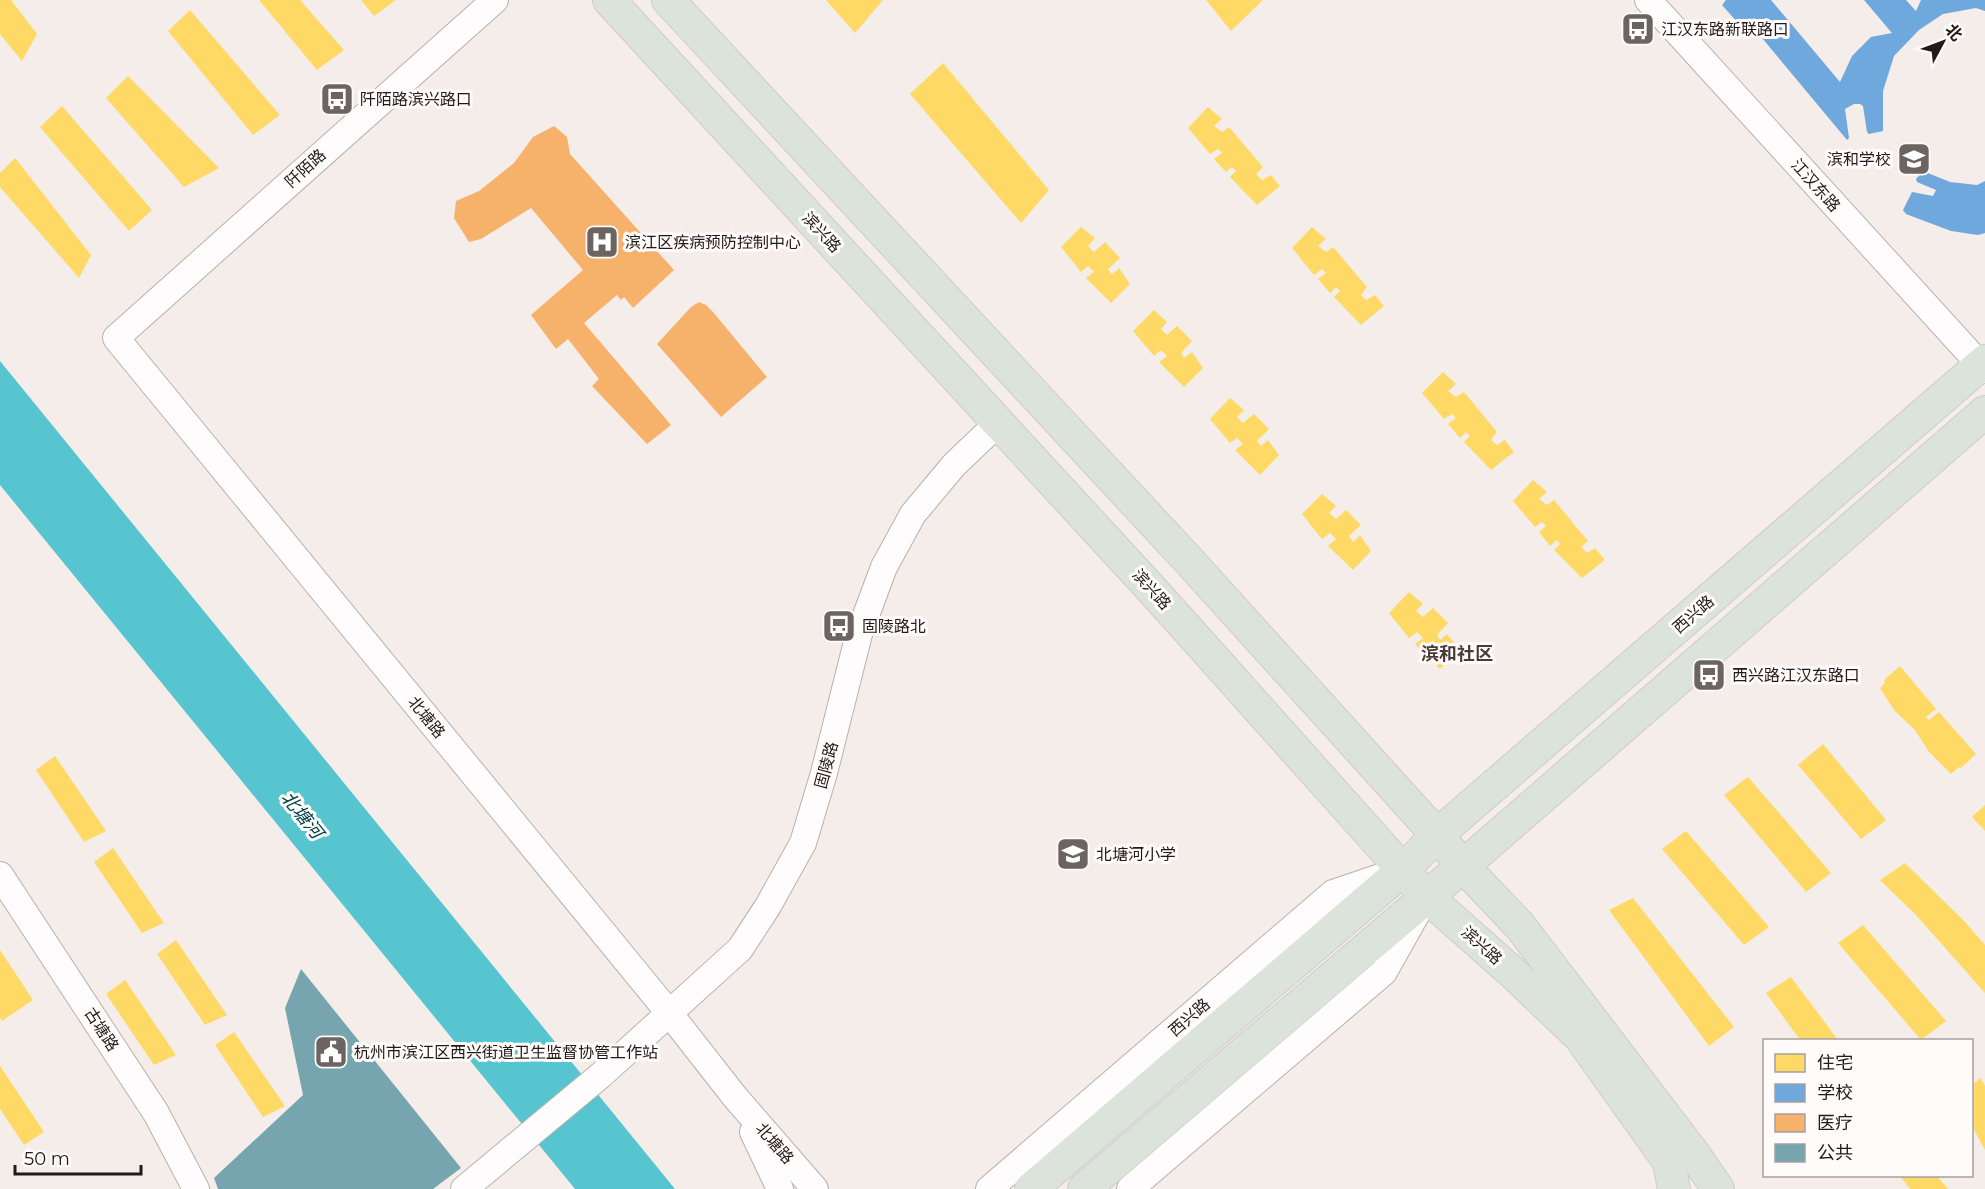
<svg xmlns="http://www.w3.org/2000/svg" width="1985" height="1189" viewBox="0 0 1985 1189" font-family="Montserrat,'Noto Sans SC',sans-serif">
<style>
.water{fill:#56c5d0}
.homes{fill:#ffd966}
.schools{fill:#6fa8dc}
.health{fill:#f6b26b}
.public{fill:#76a5af}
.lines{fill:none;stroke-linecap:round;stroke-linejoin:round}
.minor-casing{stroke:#b7b1ae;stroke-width:28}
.major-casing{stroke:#cecbc9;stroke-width:34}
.minor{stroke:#fefcfc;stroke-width:26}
.major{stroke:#dce3db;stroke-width:32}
.labels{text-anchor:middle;stroke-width:6;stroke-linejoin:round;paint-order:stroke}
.poi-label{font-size:16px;fill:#201b18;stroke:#fefbfa;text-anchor:start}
.street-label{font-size:16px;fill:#201b18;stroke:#fefbfa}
.neighbourhood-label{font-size:18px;font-weight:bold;fill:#483c36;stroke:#fefbfa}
.water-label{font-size:18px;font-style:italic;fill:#004149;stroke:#fefbfa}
</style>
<rect width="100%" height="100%" fill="#f5ede9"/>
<!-- water -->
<path class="water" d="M0,361l675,828h-100l-575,-704z"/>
<!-- homes -->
<g class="homes">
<path d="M0,0h11l26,34 -15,27 -22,-27z"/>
<path d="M259,0h41l44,50 -27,20z"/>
<path d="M361,0h35l-22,16z"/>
<path d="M826,0h57l-28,33z"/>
<path d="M1206,0h57l-32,31z"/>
<path d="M190,10l90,105 -27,20 -85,-104z"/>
<path d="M943,63l106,127 -28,33 -111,-129z"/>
<path d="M128,76l91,92 -35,19 -78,-89z"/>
<path d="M62,106l90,104 -23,21 -89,-104z"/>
<path d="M1208,107l14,12 -8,7 8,6 7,-5 34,40 -7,7 6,6 9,-5 9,11 -23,19 -27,-28 6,-6 -4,-4 -6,5 -12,-13 8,-6 -4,-4 -8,5 -22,-26z"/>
<path d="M15,158l76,97 -12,23 -79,-91v-14z"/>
<path d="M1081,227l14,11 -7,8 6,6 11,-10 15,16 -12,11 4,6 7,-7 11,16 -19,19 -25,-25 8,-6 -6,-6 -7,6 -20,-25z"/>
<path d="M1312,227l14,12 -8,7 8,6 7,-5 34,40 -6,8 5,5 9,-5 9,11 -23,19 -27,-28 6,-6 -4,-4 -6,6 -12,-14 8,-6 -4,-4 -8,6 -22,-27z"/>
<path d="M1154,310l13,12 -6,7 6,6 10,-9 15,15 -11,12 3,5 8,-6 11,16 -19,19 -25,-25 8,-6 -6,-6 -7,6 -21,-25z"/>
<path d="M1443,372l13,12 -8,7 8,6 8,-5 33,40 -6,8 6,5 8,-5 9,12 -23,18 -27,-28 6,-6 -4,-4 -6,6 -12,-14 8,-6 -4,-4 -8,5 -22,-26z"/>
<path d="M1230,398l14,12 -7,7 6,6 11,-9 15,15 -12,12 4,5 7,-6 11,15 -19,20 -25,-25 8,-6 -6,-6 -7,5 -20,-24z"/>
<path d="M1533,480l14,12 -8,7 8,6 7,-5 34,41 -7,6 6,6 8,-5 10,12 -23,18 -28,-28 6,-6 -3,-4 -7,6 -11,-14 7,-6 -4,-4 -7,5 -22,-26z"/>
<path d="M1322,494l14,12 -7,7 7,6 10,-9 15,15 -12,11 4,6 7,-7 11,16 -18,19 -25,-24 8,-7 -6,-6 -8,6 -20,-25z"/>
<path d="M1409,592l14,12 -7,7 7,6 10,-9 15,15 -11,12 3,5 7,-6 12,15 -19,20 -25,-25 8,-6 -6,-6 -8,6 -20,-25z"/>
<path d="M1900,666l36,43 -10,8 3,3 10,-8 37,42 -15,14 -2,-1 -8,7 -22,-22 -14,-22 -21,-20 -14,-22 5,-5 -1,-3z"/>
<path d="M1823,744l63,76 -25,19 -63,-74z"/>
<path d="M55,756l51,75 -22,11 -48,-72z"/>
<path d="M1748,777l83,96 -25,19 -82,-97z"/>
<path d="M1985,805v26l-13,-14z"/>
<path d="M1686,831l83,96 -25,18 -82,-96z"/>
<path d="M113,848l51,75 -22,10 -48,-71z"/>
<path d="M1905,863l61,60 19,22v48l-70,-79 -35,-34z"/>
<path d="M1633,898l101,129 -25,19 -100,-136z"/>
<path d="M1863,925l83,96 -25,19 -83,-97z"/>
<path d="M176,940l51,75 -22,10 -48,-71z"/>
<path d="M0,950l33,50 -31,21 -2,-3z"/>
<path d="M1791,977l47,63h-38l-34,-47z"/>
<path d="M125,980l51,75 -22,10 -48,-71z"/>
<path d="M234,1032l51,74 -22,11 -48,-72z"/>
<path d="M329,1057l51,75 -22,10 -48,-71z"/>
<path d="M0,1066l44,66 -20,13 -24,-36z"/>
<path d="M1981,1078l4,8v64l-13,-24v-41z"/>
<path d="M1900,1176h37l11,13h-38z"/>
</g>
<!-- schools -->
<g class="schools">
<path d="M1726,0h45l69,82 12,-26 19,-19 21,-4 -28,-33h42l10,11 5,-11h64v11l-9,-3 -33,6 -24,16 -25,26 -11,35v40l-14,3 -2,-2 -4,-26 -3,-2h-6l-9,5 4,29 -2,2 -100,-120 -9,3 -16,-18z"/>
<path d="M1923,171l27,11 27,3 8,-4v52l-7,2 -27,-4 -45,-17 -3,-4 9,-18 21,4 3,-6 -19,-8 -1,-3z"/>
</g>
<!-- health -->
<g class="health">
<path d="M554,126l13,11 3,17 104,116 -41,38 -9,-11 -3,3 -4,-5 -33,28 87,102 -24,19 -55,-58 7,-7 -31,-40 -12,10 -25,-34 52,-45 -52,-62 -50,31 -12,3 -15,-24 2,-17 23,-10 35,-28 19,-26z"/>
<path d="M699,302l7,3 7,7 54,65 -46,40 -64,-73 34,-37z"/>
</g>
<!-- public -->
<path class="public" d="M301,969l160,199 -28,21h-215l-4,-11 89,-83 -18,-87z"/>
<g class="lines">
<defs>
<g id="minor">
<path d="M495,0l-379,338 554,676 65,83 80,92"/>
<path d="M1648,0l337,370"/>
<path d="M0,875l156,238 40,76"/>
<path d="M753,1132l27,57"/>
<path d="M464,1189l137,-114 139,-126 28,-43 35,-63 21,-70 35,-139 25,-67 29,-53 41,-49 44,-42"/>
<path d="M989,1189l344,-296 62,-21"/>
<path d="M1130,1189l254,-217 36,-64"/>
</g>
<g id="major">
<path d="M609,0l546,593 271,303 87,77 67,64 89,125 5,27"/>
<path d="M668,0l523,563 246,272 26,31 57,60 174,228 24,35"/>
<path d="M1031,1189l373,-320 33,-34 548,-474"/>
<path d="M1084,1189l379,-323 522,-454"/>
</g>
</defs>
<!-- minor casing -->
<use href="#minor" class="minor-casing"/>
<!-- major casing -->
<use href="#major" class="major-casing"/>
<!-- minor -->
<use href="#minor" class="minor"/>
<!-- major -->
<use href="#major" class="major"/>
</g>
<!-- icons -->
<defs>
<symbol id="bus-square" viewBox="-11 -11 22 22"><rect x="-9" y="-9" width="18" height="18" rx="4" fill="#6b6461" stroke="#fefbfa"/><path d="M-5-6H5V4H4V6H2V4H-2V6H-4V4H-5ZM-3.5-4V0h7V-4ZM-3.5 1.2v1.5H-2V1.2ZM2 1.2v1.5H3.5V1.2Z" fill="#fff"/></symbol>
<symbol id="school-square" viewBox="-11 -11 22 22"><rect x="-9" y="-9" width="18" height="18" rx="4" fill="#6b6461" stroke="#fefbfa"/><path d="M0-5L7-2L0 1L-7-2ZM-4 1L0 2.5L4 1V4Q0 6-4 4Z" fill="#fff"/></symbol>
<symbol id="hospital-square" viewBox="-11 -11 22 22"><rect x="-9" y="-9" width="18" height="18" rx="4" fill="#6b6461" stroke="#fefbfa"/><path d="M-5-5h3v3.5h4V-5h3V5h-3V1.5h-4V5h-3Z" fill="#fff"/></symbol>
<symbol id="civic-square" viewBox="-11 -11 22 22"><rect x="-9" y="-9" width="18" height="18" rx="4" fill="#6b6461" stroke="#fefbfa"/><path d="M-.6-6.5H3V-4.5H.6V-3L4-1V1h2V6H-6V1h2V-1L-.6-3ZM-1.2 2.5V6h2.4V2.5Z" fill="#fff"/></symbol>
</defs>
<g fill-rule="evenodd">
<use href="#bus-square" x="1619" y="10" width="38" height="38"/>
<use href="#bus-square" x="318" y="80" width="38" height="38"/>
<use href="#school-square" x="1895" y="140" width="38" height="38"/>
<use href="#hospital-square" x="583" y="223" width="38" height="38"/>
<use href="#bus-square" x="820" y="607" width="38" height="38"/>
<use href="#bus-square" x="1690" y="656" width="38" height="38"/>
<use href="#school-square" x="1054" y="835" width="38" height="38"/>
<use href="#civic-square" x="312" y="1033" width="38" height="38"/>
</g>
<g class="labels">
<!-- poi labels -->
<g class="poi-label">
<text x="1661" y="35">江汉东路新联路口</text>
<text x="360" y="105">阡陌路滨兴路口</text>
<text x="1891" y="165" text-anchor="end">滨和学校</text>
<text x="625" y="248">滨江区疾病预防控制中心</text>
<text x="862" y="632">固陵路北</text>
<text x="1732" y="681">西兴路江汉东路口</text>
<text x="1096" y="860">北塘河小学</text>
<text x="354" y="1058">杭州市滨江区西兴街道卫生监督协管工作站</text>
</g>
<!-- street labels -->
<g class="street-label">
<text transform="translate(305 168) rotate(-42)" y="6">阡陌路</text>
<text transform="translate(1816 185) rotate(48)" y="6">江汉东路</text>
<text transform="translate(822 232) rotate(47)" y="6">滨兴路</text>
<text transform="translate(1152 589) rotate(48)" y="6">滨兴路</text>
<text transform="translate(1693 614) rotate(-41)" y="6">西兴路</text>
<text transform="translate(427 717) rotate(51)" y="6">北塘路</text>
<text transform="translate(826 765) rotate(-75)" y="6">固陵路</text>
<text transform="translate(1482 945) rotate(42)" y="6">滨兴路</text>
<text transform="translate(1189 1017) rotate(-41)" y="6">西兴路</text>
<text transform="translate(102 1029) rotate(57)" y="6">古塘路</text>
<text transform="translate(775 1143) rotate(49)" y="6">北塘路</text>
</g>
<!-- neighbourhood labels -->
<g class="neighbourhood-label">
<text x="1457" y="660">滨和社区</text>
</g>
<!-- water labels -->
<g class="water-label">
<text transform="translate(302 815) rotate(51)" y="6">北塘河</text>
</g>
</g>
<!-- legend -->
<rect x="1763" y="1039" width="210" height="138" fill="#fefbfa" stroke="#a5a1a0" stroke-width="1.5"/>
<rect x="1775" y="1054" width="30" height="18" fill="#ffd966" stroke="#a5a1a0" stroke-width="1.5"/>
<text x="1817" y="1069" font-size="18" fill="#201b18">住宅</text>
<rect x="1775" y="1084" width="30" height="18" fill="#6fa8dc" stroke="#a5a1a0" stroke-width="1.5"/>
<text x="1817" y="1099" font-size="18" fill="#201b18">学校</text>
<rect x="1775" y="1114" width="30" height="18" fill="#f6b26b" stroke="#a5a1a0" stroke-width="1.5"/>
<text x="1817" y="1129" font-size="18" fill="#201b18">医疗</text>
<rect x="1775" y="1144" width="30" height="18" fill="#76a5af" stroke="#a5a1a0" stroke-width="1.5"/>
<text x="1817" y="1159" font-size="18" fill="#201b18">公共</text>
<!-- north arrow -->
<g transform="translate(1943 42) rotate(49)" stroke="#fefbfa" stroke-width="4.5" paint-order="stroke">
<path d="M0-4.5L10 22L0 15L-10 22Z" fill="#201b18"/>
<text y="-9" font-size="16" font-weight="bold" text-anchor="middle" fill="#201b18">北</text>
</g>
<!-- scale -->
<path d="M15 1165v9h126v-9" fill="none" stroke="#201b18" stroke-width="3"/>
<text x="24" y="1165" font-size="18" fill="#201b18" stroke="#fefbfa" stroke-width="4.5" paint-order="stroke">50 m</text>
</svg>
